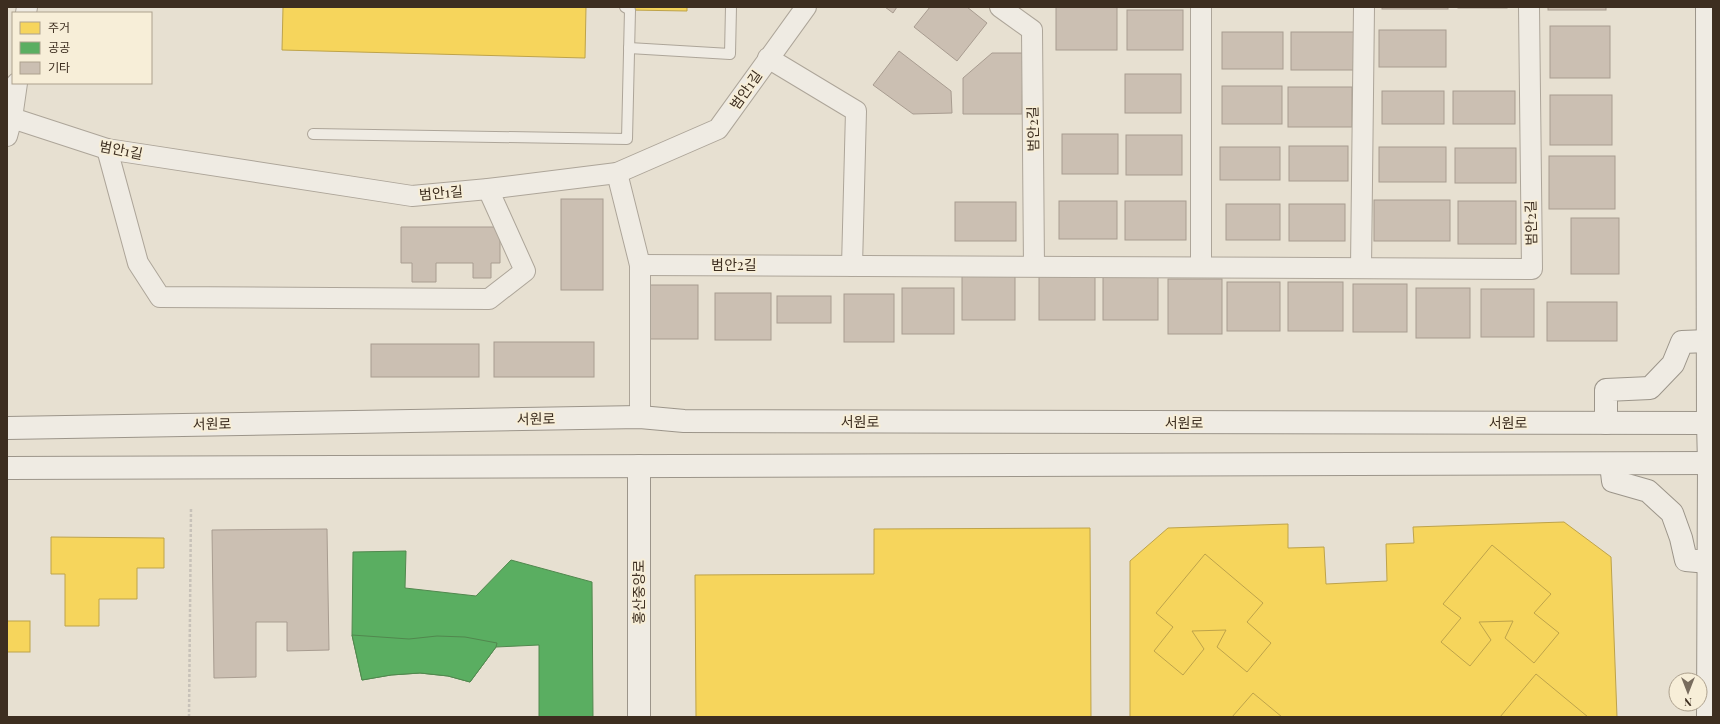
<svg xmlns="http://www.w3.org/2000/svg" width="1720" height="724" viewBox="0 0 1720 724" font-family="'Playfair Display','Noto Sans KR',serif">
<style>
.homes{fill:#f6d55c;stroke:#bea34a}
.public{fill:#5aae61;stroke:#51884e}
.building{fill:#cbbfb2;stroke:#a89c90}
.lines{fill:none;stroke-linecap:round;stroke-linejoin:round}
.lane-casing{stroke:#ada599;stroke-width:12}
.street-casing{stroke:#ada599;stroke-width:22}
.secondary-casing{stroke:#9c958a;stroke-width:24}
.path{stroke:#c8c2b9;stroke-width:2.5;stroke-dasharray:3 2;stroke-linecap:butt}
.lane{stroke:#efebe3;stroke-width:10}
.street{stroke:#efebe3;stroke-width:20}
.secondary{stroke:#efebe3;stroke-width:22}
.labels{text-anchor:middle;stroke-width:4;stroke-linejoin:round;paint-order:stroke}
.street-label{font-size:14px;fill:#3d2e20;stroke:#f7eed8}
</style>
<rect width="100%" height="100%" fill="#e7e0d1"/>
<!-- homes -->
<g class="homes">
<path d="M283,7h303l-1,51 -303,-8z"/>
<path d="M630,7h57v4l-57,-1z"/>
<path d="M1564,522l47,35 6,160h-487v-156l38,-33 120,-4v24l36,-1 2,37 61,-3 -1,-37 28,-1 -1,-16z"/>
<path d="M1090,528l1,189h-395l-1,-142 179,-1v-45z"/>
<path d="M51,537l113,1v30h-27v31h-38v27h-34v-52h-14z"/>
<path d="M1492,545l59,49 -17,19 25,20 -25,30 -29,-25 8,-17 -34,1 12,18 -21,26 -29,-24 20,-24 -18,-14z"/>
<path d="M1205,554l58,49 -16,19 24,21 -24,29 -30,-25 9,-17 -34,1 12,18 -21,26 -29,-24 19,-24 -17,-14z"/>
<rect x="7" y="621" width="23" height="31"/>
<path d="M1536,674l52,43h-88z"/>
<path d="M1253,693l29,24h-50z"/>
</g>
<!-- public -->
<g class="public">
<path d="M406,551l-1,37 71,8 35,-36 81,22 1,135h-54v-72l-43,2 -26,35 -22,-6 -28,-3 -29,2 -29,5 -10,-45 1,-83z"/>
<path d="M352,635l57,4 28,-3 28,1 32,6 -1,4 -26,35 -22,-6 -28,-3 -29,2 -29,5z"/>
</g>
<!-- building -->
<g class="building">
<path d="M885,7h12l-4,6z"/>
<path d="M930,7h37l20,16 -30,38 -43,-34z"/>
<rect x="1056" y="7" width="61" height="43"/>
<rect x="1382" y="7" width="66" height="2"/>
<rect x="1458" y="7" width="49" height="1"/>
<rect x="1548" y="7" width="58" height="3"/>
<rect x="1127" y="10" width="56" height="40"/>
<rect x="1550" y="26" width="60" height="52"/>
<rect x="1379" y="30" width="67" height="37"/>
<rect x="1222" y="32" width="61" height="37"/>
<rect x="1291" y="32" width="65" height="38"/>
<path d="M899,51l52,40 1,22 -39,1 -40,-29z"/>
<path d="M992,53h31l-1,61h-59v-36z"/>
<rect x="1125" y="74" width="56" height="39"/>
<rect x="1222" y="86" width="60" height="38"/>
<rect x="1288" y="87" width="64" height="40"/>
<rect x="1382" y="91" width="62" height="33"/>
<rect x="1453" y="91" width="62" height="33"/>
<rect x="1550" y="95" width="62" height="50"/>
<rect x="1062" y="134" width="56" height="40"/>
<rect x="1126" y="135" width="56" height="40"/>
<rect x="1289" y="146" width="59" height="35"/>
<rect x="1220" y="147" width="60" height="33"/>
<rect x="1379" y="147" width="67" height="35"/>
<rect x="1455" y="148" width="61" height="35"/>
<rect x="1549" y="156" width="66" height="53"/>
<rect x="561" y="199" width="42" height="91"/>
<rect x="1374" y="200" width="76" height="41"/>
<rect x="1059" y="201" width="58" height="38"/>
<rect x="1125" y="201" width="61" height="39"/>
<rect x="1458" y="201" width="58" height="43"/>
<rect x="955" y="202" width="61" height="39"/>
<rect x="1226" y="204" width="54" height="36"/>
<rect x="1289" y="204" width="56" height="37"/>
<rect x="1571" y="218" width="48" height="56"/>
<path d="M401,227h99v36h-9v15h-18v-15h-37v19h-24v-19h-11z"/>
<rect x="962" y="276" width="53" height="44"/>
<rect x="1039" y="276" width="56" height="44"/>
<rect x="1103" y="276" width="55" height="44"/>
<rect x="1168" y="279" width="54" height="55"/>
<rect x="1227" y="282" width="53" height="49"/>
<rect x="1288" y="282" width="55" height="49"/>
<rect x="1353" y="284" width="54" height="48"/>
<rect x="649" y="285" width="49" height="54"/>
<rect x="902" y="288" width="52" height="46"/>
<rect x="1416" y="288" width="54" height="50"/>
<rect x="1481" y="289" width="53" height="48"/>
<rect x="715" y="293" width="56" height="47"/>
<rect x="844" y="294" width="50" height="48"/>
<rect x="777" y="296" width="54" height="27"/>
<rect x="1547" y="302" width="70" height="39"/>
<rect x="494" y="342" width="100" height="35"/>
<rect x="371" y="344" width="108" height="33"/>
<path d="M327,529l2,121 -42,1v-29h-31v55l-42,1 -2,-148z"/>
</g>
<g class="lines">
<defs>
<g id="lane">
<path d="M629,48l101,6 1,-47"/>
<path d="M313,134l314,5 3,-129 -5,-3"/>
</g>
<g id="street">
<path d="M1000,7l32,23 2,236"/>
<path d="M1201,7v260"/>
<path d="M26,13l1,-6"/>
<path d="M768,58l88,53 -4,155"/>
<path d="M12,118l95,31 305,47 76,-7 129,-16 101,-44 88,-122"/>
<path d="M7,136l5,-18 5,-35"/>
<path d="M107,149l31,114 22,34 329,2 36,-28 -37,-82"/>
<path d="M617,173l23,92v152"/>
<path d="M640,265l892,4 -3,-262"/>
<path d="M1361,268l3,-261"/>
</g>
<g id="secondary">
<path d="M1707,7l1,416 1,40 -1,254"/>
<path d="M1606,423v-33l44,-2 23,-24 9,-22 26,-1"/>
<path d="M7,428l633,-11 44,4 1029,2"/>
<path d="M1611,464l2,17 35,10 24,22 9,25 5,22 22,2"/>
<path d="M7,468l1706,-5"/>
<path d="M639,717v-251"/>
</g>
</defs>
<!-- lane casing -->
<use href="#lane" class="lane-casing"/>
<!-- street casing -->
<use href="#street" class="street-casing"/>
<!-- secondary casing -->
<use href="#secondary" class="secondary-casing"/>
<!-- path -->
<path class="path" d="M189,717l2,-209"/>
<!-- lane -->
<use href="#lane" class="lane"/>
<!-- street -->
<use href="#street" class="street"/>
<!-- secondary -->
<use href="#secondary" class="secondary"/>
</g>
<g class="labels">
<!-- street labels -->
<g class="street-label">
<text transform="translate(746 90) rotate(-55)" y="5">범안1길</text>
<text transform="translate(1033 129) rotate(-91)" y="5">범안2길</text>
<text transform="translate(121 150) rotate(11)" y="5">범안1길</text>
<text transform="translate(441 193) rotate(-5)" y="5">범안1길</text>
<text transform="translate(1531 223) rotate(-91)" y="5">범안2길</text>
<text x="734" y="270">범안2길</text>
<text transform="translate(536 419) rotate(-1)" y="5">서원로</text>
<text x="860" y="427">서원로</text>
<text x="1184" y="428">서원로</text>
<text x="1508" y="428">서원로</text>
<text transform="translate(212 424) rotate(-1)" y="5">서원로</text>
<text transform="translate(639 592) rotate(-90)" y="5">홍산중앙로</text>
</g>
</g>
<!-- border -->
<rect width="1720" height="724" fill="none" stroke="#3d2e20" stroke-width="16"/>
<!-- legend -->
<rect x="12" y="12" width="140" height="72" fill="#f7eed8" stroke="#ada18e"/>
<rect x="20" y="22" width="20" height="12" fill="#f6d55c" stroke="#ada18e"/>
<text x="48" y="32" font-size="12" fill="#3d2e20">주거</text>
<rect x="20" y="42" width="20" height="12" fill="#5aae61" stroke="#ada18e"/>
<text x="48" y="52" font-size="12" fill="#3d2e20">공공</text>
<rect x="20" y="62" width="20" height="12" fill="#cbbfb2" stroke="#ada18e"/>
<text x="48" y="72" font-size="12" fill="#3d2e20">기타</text>
<!-- north arrow -->
<g transform="translate(1688 692) rotate(180)"><circle r="19" fill="#f7eed8" stroke="#ada18e"/>
<path d="M0-3L7 15L0 10L-7 15Z" fill="#786c5e"/>
<text y="-6" font-size="11" font-weight="bold" text-anchor="middle" fill="#3d2e20">N</text>
</g>
</svg>
